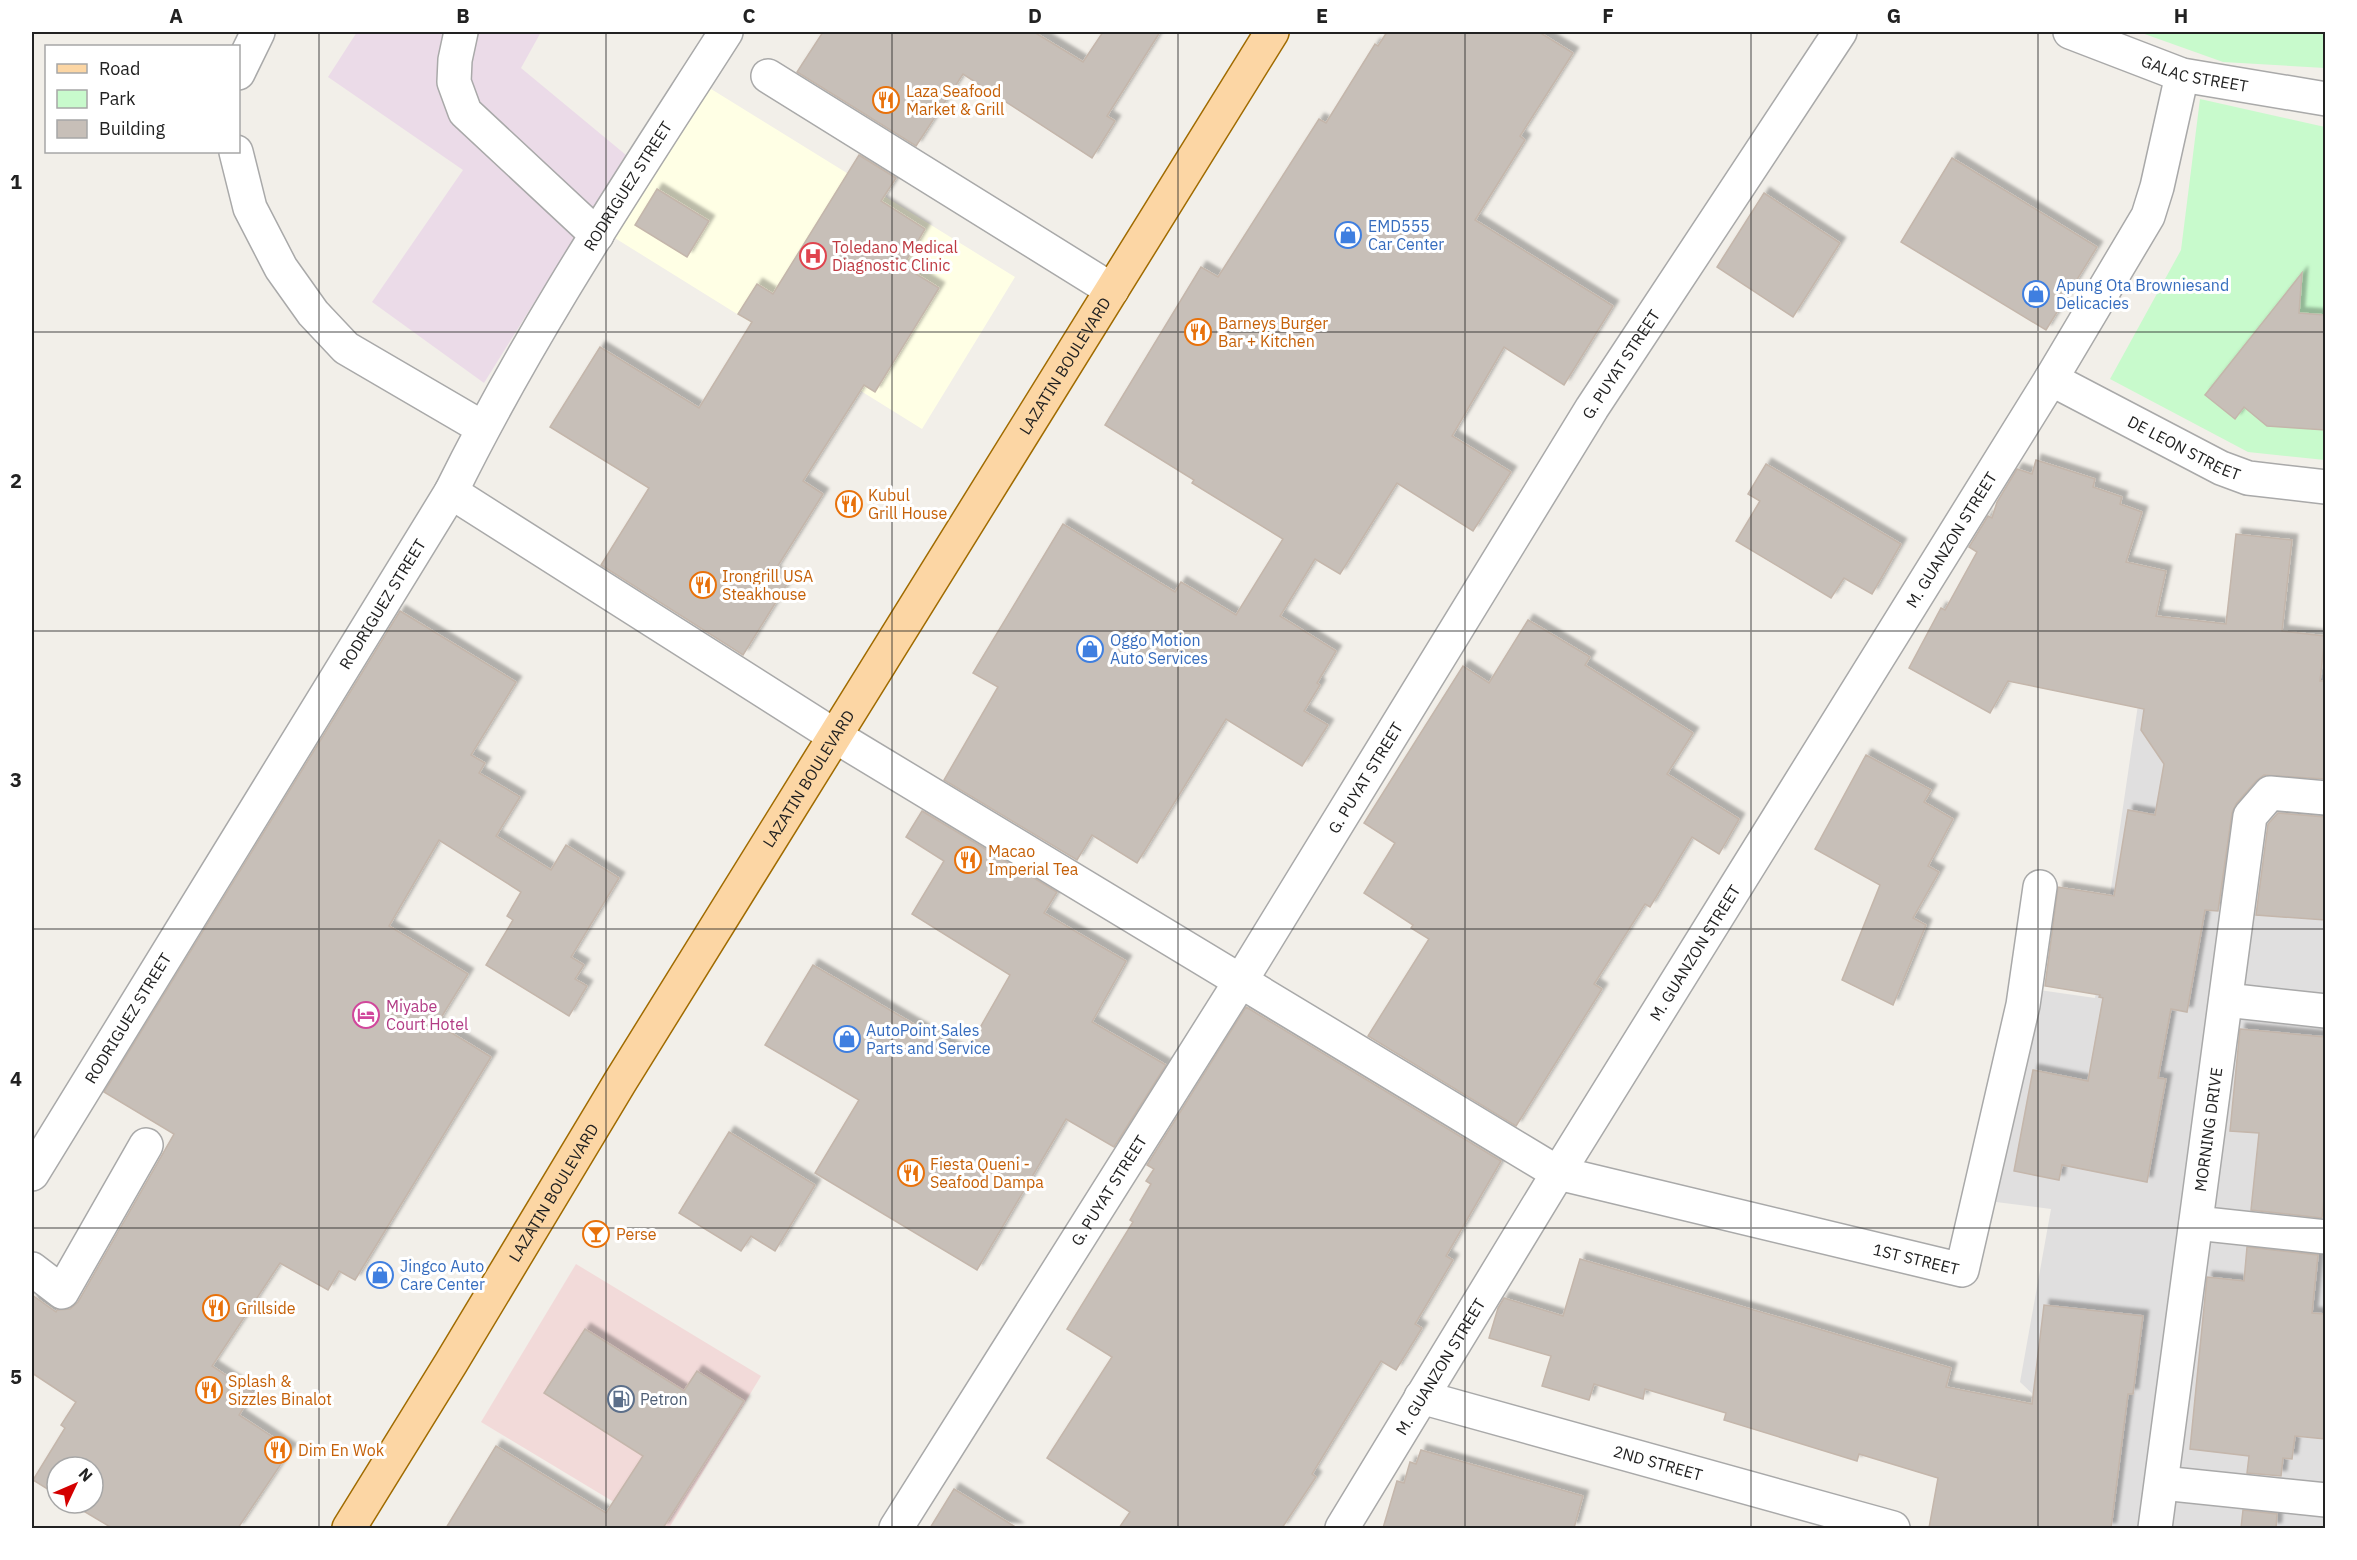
<svg xmlns="http://www.w3.org/2000/svg" width="2357" height="1560" viewBox="0 0 2357 1560" font-family="'IBM Plex Sans',sans-serif">
<style>
.residential{fill:#e0dfdf}
.commercial{fill:#f2dad9}
.industrial{fill:#ebdbe8}
.education{fill:#ffffe5}
.park{fill:#c8facc}
.building{fill:#c7bfb8;stroke:#c4b6ab;stroke-width:1.5;filter:url(#shadow)}
.lines{fill:none;stroke-linecap:round;stroke-linejoin:round}
.minor-casing{stroke:#a9a9a9;stroke-width:36}
.major-casing{stroke:#a06b00;stroke-width:36}
.minor{stroke:#fff;stroke-width:33}
.major{stroke:#fcd6a4;stroke-width:33}
.grid{fill:none;stroke:#222;stroke-width:1.5;stroke-opacity:0.55}
.labels{text-anchor:middle;stroke-width:6;stroke-linejoin:round;paint-order:stroke}
.street-label{font-size:16px;fill:#222;stroke:#fff}
.food-label{font-size:16px;fill:#c56008;stroke:#fff;text-anchor:start}
.shop-label{font-size:16px;fill:#366cbe;stroke:#fff;text-anchor:start}
.health-label{font-size:16px;fill:#be3a42;stroke:#fff;text-anchor:start}
.hotel-label{font-size:16px;fill:#b23c85;stroke:#fff;text-anchor:start}
.service-label{font-size:16px;fill:#4e5e75;stroke:#fff;text-anchor:start}
.neatline{fill:none;stroke:#222;stroke-width:2}
.grid-label{font-size:20px;text-anchor:middle;font-weight:bold;fill:#222}
</style>
<defs>
<filter id="shadow"><feDropShadow dx="5.5" dy="-5.5" stdDeviation="1.5" flood-color="#0004"/></filter>
</defs>
<rect width="100%" height="100%" fill="#f2efe9"/>
<!-- residential -->
<path class="residential" d="M2145,657l180,18v853h-307l20,-129 -18,-17 31,-173 -55,-7 36,-213 63,9z"/>
<!-- commercial -->
<path class="commercial" d="M576,1264l185,112 -92,152h-12l-176,-106z"/>
<!-- industrial -->
<path class="industrial" d="M357,32h184l-20,36 105,87 -142,228 -112,-81 91,-132 -135,-93z"/>
<!-- education -->
<path class="education" d="M703,84l312,193 -93,152 -312,-194z"/>
<!-- park -->
<g class="park">
<path d="M2139,32h186v36l-102,-6z"/>
<path d="M2200,99l125,28v333l-77,-8 -138,-73 71,-129z"/>
</g>
<!-- building -->
<g class="building">
<path d="M823,32h211l49,30 20,-30h57l-53,84 8,5 -23,37 -129,-84 -47,72 -119,-74z"/>
<path d="M1387,32h152l34,21 -53,83 5,4 -50,80 138,86 -49,79 -60,-38 -52,89 59,36 -38,59 -76,-48 -57,91 -25,-15 -35,57 56,35 -19,32 3,2 -16,26 24,14 -26,41 -76,-47 -89,144 -45,-28 -15,25 -133,-80 54,-93 -25,-14 90,-149 112,68 6,-10 55,33 47,-76 -91,-56 2,-3 -89,-55 96,-158 17,10 101,-158 7,4 49,-79 3,2z"/>
<path d="M859,155l37,23 -15,23 44,28 -22,37 36,22 -64,104 -11,-7 -61,96 20,13 -49,78 15,9 -46,74 -142,-90 48,-77 -99,-61 50,-80 99,61 53,-86 -14,-8 19,-30 16,10z"/>
<path d="M1952,158l145,89 -51,83 -145,-88z"/>
<path d="M657,189l52,32 -22,36 -52,-32z"/>
<path d="M1764,193l76,50 -47,74 -76,-50z"/>
<path d="M2302,273l-3,40 26,2v115l-58,-4 -23,-19 -9,12 -30,-24z"/>
<path d="M2036,460l59,19 -2,8 29,10 -2,7 22,8 -16,50 40,9 -10,45 70,8 10,-90 56,6 -10,91 43,5 -5,45h5v98l-61,-4 -8,6 -20,23 -4,9 -14,98 -13,-1 -18,102 -16,-3 -13,69 8,1 -19,103 -85,-17 -3,15 -45,-9 19,-101 55,11 15,-83 -4,-1 1,-2 -55,-9 13,-99 56,9 14,-86 27,5 9,-51 -23,-34 3,-21 -136,-28 -18,32 -81,-45 32,-60 4,2 32,-58 -8,-5 19,-31 4,2 5,-16 20,-33 15,5z"/>
<path d="M1766,464l135,80 -29,50 -28,-16 -13,20 -95,-57 24,-40 -12,-7z"/>
<path d="M400,611l116,71 -45,73 14,8 -6,10 41,24 -24,39 55,34 15,-25 53,33 -48,79 13,8 -9,14 12,7 -18,30 -83,-51 27,-45 -6,-4 14,-24 -82,-52 -50,86 79,48 -31,50 54,33 -136,223 -16,-9 -11,19 -48,-27 -68,103 41,27 -14,22 52,34 -53,79h-126l-42,-25h23v-36h-36v28l-24,-15 32,-52 -4,-3 15,-23 -44,-29v-78l24,17 1,-2 13,-1 8,-7 96,-168 -70,-42z"/>
<path d="M1528,620l62,37 -5,8 108,68 -26,41 72,45 -20,35 -27,-17 -42,70 -5,-3 -51,80 8,5 -86,137 -148,-90 61,-97 -18,-11 2,-3 -49,-32 31,-50 -31,-20 99,-157 26,17z"/>
<path d="M1866,755l65,35 -7,12 29,17 -25,47 11,6 -26,46 13,7 -33,80 -51,-25 38,-95 -65,-36z"/>
<path d="M922,811l135,81 -13,21 82,48 -34,61 74,43 -52,82 -48,-28 -89,151 -162,-97 44,-73 -94,-55 48,-80 152,89 45,-79 -98,-61 32,-53 -38,-24z"/>
<path d="M2278,813l47,4v103l-69,-5 12,-91z"/>
<path d="M1246,1007l255,154 -55,95 7,4 -38,64 7,4 -26,42 -15,-9 -69,113 4,3 -34,51h-163l11,-16 -83,-54 65,-101 -45,-28 66,-107 -3,-2 21,-36 -5,-3 8,-12 -7,-4z"/>
<path d="M2240,1029l85,8v153l-3,28 -71,-8 8,-77 -29,-2z"/>
<path d="M729,1132l86,53 -40,66 -24,-15 -10,15 -62,-38z"/>
<path d="M2247,1247l71,8 -6,58 13,1v125l-30,-3 -3,23 -9,-1 -2,18 -34,-3 2,-17 -59,-7 17,-172 37,4z"/>
<path d="M1580,1259l371,109 -5,19 86,17 12,-99 99,11 -10,78h-5l-17,134h-182l9,-50 -79,-24 -2,7 -133,-41 2,-7 -81,-24 -2,10 -49,-15 -5,16 -47,-14 9,-30 -62,-18 9,-30 6,-10 59,18z"/>
<path d="M585,1329l99,62 13,-20 47,30 -81,127h-217l50,-82 110,67 37,-57 -99,-63z"/>
<path d="M1421,1450l162,46 -9,32h-191l14,-47 7,2 6,-21 6,2z"/>
<path d="M954,1489l63,39h-87z"/>
<path d="M2243,1510l34,4 -1,14h-35z"/>
</g>
<g class="lines">
<defs>
<g id="minor">
<path d="M461,32l-6,28 -1,22 11,30 132,123"/>
<path id="s1" d="M2070,32l112,43 144,24"/>
<path d="M238,73l20,-41"/>
<path d="M768,76l344,214"/>
<path d="M236,152l14,56 31,60 32,45 33,35 137,80"/>
<path id="s2" d="M2051,379l170,89 27,10 78,9"/>
<path id="s3" d="M451,492l384,244 723,437 404,97 61,-265 17,-118"/>
<path d="M2226,1000l100,11"/>
<path id="s4" d="M32,1174l419,-682c79,-161 179,-310 275,-460"/>
<path d="M2196,1223l130,14"/>
<path d="M32,1269l30,23 84,-147"/>
<path id="s5" d="M1421,1397l472,131"/>
<path d="M2162,1483l164,17"/>
<path id="s6" d="M896,1528l344,-546 352,-574 248,-376"/>
<path id="s7" d="M1342,1528l216,-355 493,-794 97,-163 9,-29 25,-112"/>
<path id="s8" d="M2155,1528l95,-712 20,-23 56,5"/>
</g>
<g id="major">
<path id="s9" d="M349,1528l102,-165 169,-281 652,-1050"/>
</g>
</defs>
<!-- minor casing -->
<use href="#minor" class="minor-casing"/>
<!-- major casing -->
<use href="#major" class="major-casing"/>
<!-- minor -->
<use href="#minor" class="minor"/>
<!-- major -->
<use href="#major" class="major"/>
</g>
<!-- grid -->
<path class="grid" d="M319,32v1496M606,32v1496M892,32v1496M1178,32v1496M1465,32v1496M1751,32v1496M2038,32v1496M32,332h2294M32,631h2294M32,929h2294M32,1228h2294"/>
<!-- icons -->
<defs>
<symbol id="restaurant-ring" viewBox="-11 -11 22 22"><circle r="9.5" fill="#fff" stroke="#e8710a" stroke-width="1.5"/><path d="M-5-6h1v4h1v-4h1v4h1v-4h1v5L-1.5 .5V6h-2V.5L-5-1ZM5-6V6H3V1.5H1.5Q1.5-4 5-6Z" fill="#e8710a"/></symbol>
<symbol id="shop-ring" viewBox="-11 -11 22 22"><circle r="9.5" fill="#fff" stroke="#3f7fe0" stroke-width="1.5"/><path d="M-5-2.5h2.3a2.7 3.5 0 0 1 5.4 0H5L5.5 6h-11ZM-1.5-2.5h3a1.5 2.3 0 0 0-3 0Z" fill="#3f7fe0"/></symbol>
<symbol id="hospital-ring" viewBox="-11 -11 22 22"><circle r="9.5" fill="#fff" stroke="#e0444e" stroke-width="1.5"/><path d="M-5-5h3v3.5h4V-5h3V5h-3V1.5h-4V5h-3Z" fill="#e0444e"/></symbol>
<symbol id="hotel-ring" viewBox="-11 -11 22 22"><circle r="9.5" fill="#fff" stroke="#d1479c" stroke-width="1.5"/><path d="M-6-4.5h1.5V1H6V5H4.5V3h-9V5H-6ZM-4 0a1.8 1.8 0 1 1 3.6 0ZM.5 0V-2.5h3Q6-2.5 6 0Z" fill="#d1479c"/></symbol>
<symbol id="bar-ring" viewBox="-11 -11 22 22"><circle r="9.5" fill="#fff" stroke="#e8710a" stroke-width="1.5"/><path d="M-6-5H6L.8 .8V4.5H3.5V6h-7V4.5H-.8V.8Z" fill="#e8710a"/></symbol>
<symbol id="fuel-ring" viewBox="-11 -11 22 22"><circle r="9.5" fill="#fff" stroke="#5c6f8a" stroke-width="1.5"/><path d="M-5.5-6h7V0h2V4h1.3V-2.5L3-4.5l.8-.8L6-3V5H2.5V1h-1V6h-7ZM-4.2-4.7v3.2H.2V-4.7Z" fill="#5c6f8a"/></symbol>
</defs>
<g fill-rule="evenodd">
<use href="#restaurant-ring" x="871" y="85" width="30" height="30"/>
<use href="#shop-ring" x="1333" y="220" width="30" height="30"/>
<use href="#hospital-ring" x="798" y="241" width="30" height="30"/>
<use href="#shop-ring" x="2021" y="279" width="30" height="30"/>
<use href="#restaurant-ring" x="1183" y="317" width="30" height="30"/>
<use href="#restaurant-ring" x="834" y="489" width="30" height="30"/>
<use href="#restaurant-ring" x="688" y="570" width="30" height="30"/>
<use href="#shop-ring" x="1075" y="634" width="30" height="30"/>
<use href="#restaurant-ring" x="953" y="845" width="30" height="30"/>
<use href="#hotel-ring" x="351" y="1000" width="30" height="30"/>
<use href="#shop-ring" x="832" y="1024" width="30" height="30"/>
<use href="#restaurant-ring" x="896" y="1158" width="30" height="30"/>
<use href="#bar-ring" x="581" y="1219" width="30" height="30"/>
<use href="#shop-ring" x="365" y="1260" width="30" height="30"/>
<use href="#restaurant-ring" x="201" y="1293" width="30" height="30"/>
<use href="#restaurant-ring" x="194" y="1375" width="30" height="30"/>
<use href="#fuel-ring" x="606" y="1384" width="30" height="30"/>
<use href="#restaurant-ring" x="263" y="1435" width="30" height="30"/>
</g>
<g class="labels">
<!-- street labels -->
<g class="street-label">
<text dy="6" stroke="none"><textPath href="#s1" startOffset="132">GALAC STREET</textPath></text>
<text dy="6" stroke="none"><textPath href="#s4" startOffset="1154">RODRIGUEZ STREET</textPath></text>
<text dy="6" stroke="none"><textPath href="#s6" startOffset="1371">G. PUYAT STREET</textPath></text>
<text dy="6" stroke="none"><textPath href="#s9" startOffset="1365">LAZATIN BOULEVARD</textPath></text>
<text dy="6" stroke="none"><textPath href="#s2" startOffset="150">DE LEON STREET</textPath></text>
<text dy="6" stroke="none"><textPath href="#s7" startOffset="1161">M. GUANZON STREET</textPath></text>
<text dy="6" stroke="none"><textPath href="#s4" startOffset="669">RODRIGUEZ STREET</textPath></text>
<text dy="6" stroke="none"><textPath href="#s6" startOffset="885">G. PUYAT STREET</textPath></text>
<text dy="6" stroke="none"><textPath href="#s9" startOffset="879">LAZATIN BOULEVARD</textPath></text>
<text dy="6" stroke="none"><textPath href="#s7" startOffset="675">M. GUANZON STREET</textPath></text>
<text dy="6" stroke="none"><textPath href="#s4" startOffset="183">RODRIGUEZ STREET</textPath></text>
<text dy="6" stroke="none"><textPath href="#s8" startOffset="402">MORNING DRIVE</textPath></text>
<text dy="6" stroke="none"><textPath href="#s6" startOffset="399">G. PUYAT STREET</textPath></text>
<text dy="6" stroke="none"><textPath href="#s9" startOffset="393">LAZATIN BOULEVARD</textPath></text>
<text dy="6" stroke="none"><textPath href="#s3" startOffset="1668">1ST STREET</textPath></text>
<text dy="6" stroke="none"><textPath href="#s7" startOffset="189">M. GUANZON STREET</textPath></text>
<text dy="6" stroke="none"><textPath href="#s5" startOffset="246">2ND STREET</textPath></text>
</g>
<!-- food labels -->
<g class="food-label">
<text x="906" y="97">Laza Seafood<tspan x="906" dy="18">Market &amp; Grill</tspan></text>
<text x="1218" y="329">Barneys Burger<tspan x="1218" dy="18">Bar + Kitchen</tspan></text>
<text x="868" y="501">Kubul<tspan x="868" dy="18">Grill House</tspan></text>
<text x="722" y="582">Irongrill USA<tspan x="722" dy="18">Steakhouse</tspan></text>
<text x="988" y="857">Macao<tspan x="988" dy="18">Imperial Tea</tspan></text>
<text x="930" y="1170">Fiesta Queni -<tspan x="930" dy="18">Seafood Dampa</tspan></text>
<text x="616" y="1240">Perse</text>
<text x="236" y="1314">Grillside</text>
<text x="228" y="1387">Splash &amp;<tspan x="228" dy="18">Sizzles Binalot</tspan></text>
<text x="298" y="1456">Dim En Wok</text>
</g>
<!-- shop labels -->
<g class="shop-label">
<text x="1368" y="232">EMD555<tspan x="1368" dy="18">Car Center</tspan></text>
<text x="2056" y="291">Apung Ota Browniesand<tspan x="2056" dy="18">Delicacies</tspan></text>
<text x="1110" y="646">Oggo Motion<tspan x="1110" dy="18">Auto Services</tspan></text>
<text x="866" y="1036">AutoPoint Sales<tspan x="866" dy="18">Parts and Service</tspan></text>
<text x="400" y="1272">Jingco Auto<tspan x="400" dy="18">Care Center</tspan></text>
</g>
<!-- health labels -->
<g class="health-label">
<text x="832" y="253">Toledano Medical<tspan x="832" dy="18">Diagnostic Clinic</tspan></text>
</g>
<!-- hotel labels -->
<g class="hotel-label">
<text x="386" y="1012">Miyabe<tspan x="386" dy="18">Court Hotel</tspan></text>
</g>
<!-- service labels -->
<g class="service-label">
<text x="640" y="1405">Petron</text>
</g>
</g>
<!-- border -->
<rect width="2357" height="1560" fill="none" stroke="#ffffff" stroke-width="66"/>
<!-- legend -->
<rect x="45" y="45" width="195" height="108" fill="#ffffff" stroke="#a7a7a7" stroke-width="1.5"/>
<rect x="57" y="64" width="30" height="9" fill="#fcd6a4" stroke="#a7a7a7" stroke-width="1.5"/>
<text x="99" y="75" font-size="18" fill="#222222">Road</text>
<rect x="57" y="90" width="30" height="18" fill="#c8facc" stroke="#a7a7a7" stroke-width="1.5"/>
<text x="99" y="105" font-size="18" fill="#222222">Park</text>
<rect x="57" y="120" width="30" height="18" fill="#c7bfb8" stroke="#a7a7a7" stroke-width="1.5"/>
<text x="99" y="135" font-size="18" fill="#222222">Building</text>
<!-- north arrow -->
<g transform="translate(75 1485) rotate(46)"><circle r="28" fill="#ffffff" stroke="#a7a7a7" stroke-width="1.5"/>
<path d="M0-4.5L10 22L0 15L-10 22Z" fill="#d40000"/>
<text y="-9" font-size="16" font-weight="bold" text-anchor="middle" fill="#222222">N</text>
</g>
<rect x="33" y="33" width="2291" height="1494" class="neatline"/>
<g class="grid-label">
<text x="176" y="23">A</text>
<text x="463" y="23">B</text>
<text x="749" y="23">C</text>
<text x="1035" y="23">D</text>
<text x="1322" y="23">E</text>
<text x="1608" y="23">F</text>
<text x="1894" y="23">G</text>
<text x="2181" y="23">H</text>
<text x="16" y="189">1</text>
<text x="16" y="488">2</text>
<text x="16" y="787">3</text>
<text x="16" y="1086">4</text>
<text x="16" y="1384">5</text>
</g>
</svg>
